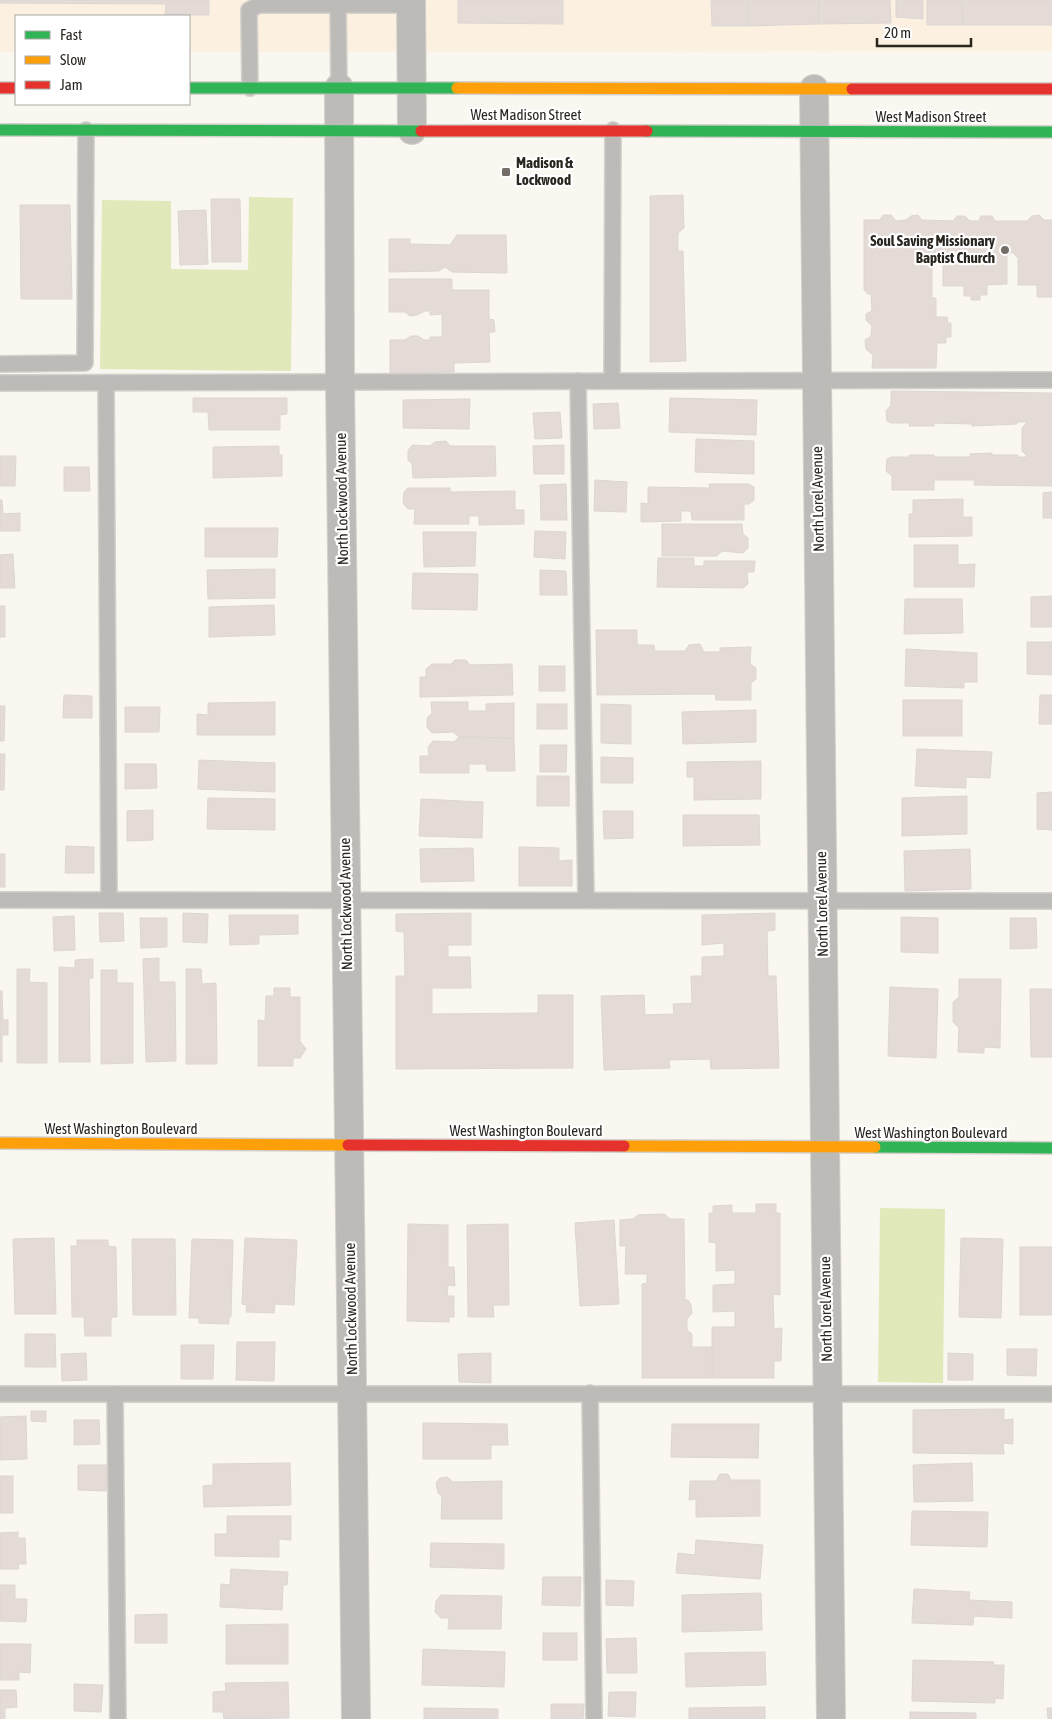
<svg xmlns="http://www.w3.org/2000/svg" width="1052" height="1719" viewBox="0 0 1052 1719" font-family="'Asap Condensed',sans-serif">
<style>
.built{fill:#fcf0e1}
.green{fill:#e1e9ba}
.building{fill:#e4dbd7;stroke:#dcd6d2}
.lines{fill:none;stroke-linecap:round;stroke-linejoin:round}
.lane-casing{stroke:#d4d0cb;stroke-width:18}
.street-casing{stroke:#d4d0cb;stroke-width:30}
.fast-casing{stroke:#d4d0cb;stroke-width:14}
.slow-casing{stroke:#d4d0cb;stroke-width:14}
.jam-casing{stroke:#d4d0cb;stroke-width:14}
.lane{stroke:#bdbbb8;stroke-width:15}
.street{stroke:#bdbbb8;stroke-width:28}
.fast{stroke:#30b455;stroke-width:11}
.slow{stroke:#ff9f0a;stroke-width:11}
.jam{stroke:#e5322d;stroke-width:11}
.poi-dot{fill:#736e68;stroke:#fff;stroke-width:2}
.labels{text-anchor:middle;stroke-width:4.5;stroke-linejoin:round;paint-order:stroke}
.street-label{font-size:15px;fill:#2a251f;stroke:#fff}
.poi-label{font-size:15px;font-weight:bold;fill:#2a251f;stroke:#fff;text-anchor:start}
</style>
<rect width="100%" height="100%" fill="#faf6f0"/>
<!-- built -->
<path class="built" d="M0,0h1052v51l-863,1v-36h-173v36h-16z"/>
<!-- green -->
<g class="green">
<path d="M249,197l44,1 -2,173 -191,-2 2,-169 69,1v68l77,1z"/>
<path d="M880,1208l65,1 -2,174 -65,-1z"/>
</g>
<!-- building -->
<g class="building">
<path d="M0,0h209v15h-44l1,-11 -166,-1z"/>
<path d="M458,0h105v24l-105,-1z"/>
<path d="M711,0h37v26h-36z"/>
<path d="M748,0h71l-1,24 -70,2z"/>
<path d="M819,0h71l1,23 -73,1z"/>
<path d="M896,0h27v19l-27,-2z"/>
<path d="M927,0h35l1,25h-36z"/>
<path d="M962,0h90v25h-89z"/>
<path d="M683,195l1,33 -6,5v18h5l3,110 -36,1v-166z"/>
<path d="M211,199h29l1,63h-29z"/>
<path d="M20,205h50l2,94h-51z"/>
<path d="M206,210l2,54 -28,1 -2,-54z"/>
<path d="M883,215h8l5,6 10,-1 5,-4 7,-1 4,5 31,1 4,-5h8l5,5h9l2,-5h11l3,5h32l5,-5 7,-1 5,5h8v77h-15v-12h-19v-27l-6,-6 -5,4v28l-20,1v10h-7v5h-9v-4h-7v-10h-21v-27l-5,-7 -6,6v40h4v19h11l1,6h3v14h-5v6h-9l-1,25h-64l1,-13 -7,-6 -1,-9 6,-4 1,-10 -6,-6v-6l6,-3 -1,-17h-3l-4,-4v-70h16z"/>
<path d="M457,235h49l1,38 -55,-1 -7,-5 -6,4 -50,1v-33h21v5l40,1z"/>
<path d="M389,279h63v11h37v29l5,1 1,12h-6l1,30 -36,1v9l-64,1v-33h15l6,-4h7l6,4h6v-3h12v-23l-12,1v-4h-5l-8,4 -7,1 -5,-4h-16z"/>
<path d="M891,391l161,2v93l-78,-1 1,-5h-41v10h-42v-14l-6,-5 1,-12 4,-2h18v-2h25v2h37l-1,-3 22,-1v2h26v2h10l-6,-6v-23l5,-6h-10v2l-45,2v-2l-38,-1v3h-25l1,-3h-19l-4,-2 -1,-10 5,-6z"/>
<path d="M193,398h94v16l-7,1v15h-71l-1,-18h-15z"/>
<path d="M670,398l87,2 -1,35 -87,-3z"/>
<path d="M470,399l-1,30 -66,-1v-28z"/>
<path d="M618,403l2,25 -26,1 -1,-25z"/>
<path d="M560,412l2,26 -27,1 -2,-26z"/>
<path d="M696,439l58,2v33l-59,-2z"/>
<path d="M446,441l4,5h45l1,30 -83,2 -1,-14 -4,-4v-10l5,-5 17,1 5,-4z"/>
<path d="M564,445v29h-30l-1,-28z"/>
<path d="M279,446v9h3v21l-69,2v-31z"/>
<path d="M0,456h16l-1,30h-15z"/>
<path d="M64,467h25l1,24h-26z"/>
<path d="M595,480l32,2 -1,30 -32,-1z"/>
<path d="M566,484l1,36h-26l-1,-35z"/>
<path d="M709,484h40l5,3v13l-5,4h-5v16h-52l-1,-9h-10v10l-40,1v-19l7,1v-17l62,1z"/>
<path d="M408,488h42v4l65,-1v19h9v14l-45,1v-9h-10v8h-55l1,-15h-7l-5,-6 1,-11z"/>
<path d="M1052,492v26h-9v-25z"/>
<path d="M963,499v18h9v19l-63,1v-23h4v-14z"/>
<path d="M0,500h2l1,14 17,-1v18h-20z"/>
<path d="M662,524h80l1,10 5,4v10l-5,5 -21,-2 -5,5h-55z"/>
<path d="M205,528h73l-1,29h-72z"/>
<path d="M535,531l31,1 -1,27 -31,-2z"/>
<path d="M423,532h53l-1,34 -51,1z"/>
<path d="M914,545h44v20l17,-1 -1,23h-60z"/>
<path d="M13,554l2,34h-15v-33z"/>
<path d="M658,558h36v8h10v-5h51l-1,11h-7l1,12 -5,4 -86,-1z"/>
<path d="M275,569v29l-67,1 -1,-29z"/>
<path d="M540,570l26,1 1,24h-27z"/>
<path d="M413,573l65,1 -1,36 -65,-1z"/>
<path d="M1052,596v31h-21v-30z"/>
<path d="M905,599h57l1,34 -59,1z"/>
<path d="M274,605l1,30 -66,2v-30z"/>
<rect x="0" y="606" width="5" height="31"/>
<path d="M596,630h41v15h17l1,6h30l4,-6 11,-1 4,8h16v-4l31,-1 -1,17 6,4v11l-5,4v17h-35l-1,-6 -118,1z"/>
<path d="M1027,642h25v33l-25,-1z"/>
<path d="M906,649l71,4v29h-13v6l-59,-2z"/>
<path d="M455,660h11l4,5 42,-1 1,31 -93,2v-20h6v-8l6,-5h19z"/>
<rect x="539" y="666" width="26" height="25"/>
<path d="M64,695l28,1v22h-29z"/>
<path d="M1040,695h12v29h-13z"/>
<rect x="903" y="700" width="59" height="36"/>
<path d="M275,702v33h-78v-21l11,1v-12z"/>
<path d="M431,702h37v9h18v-7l28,-1v35l-55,-1 -6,-5 -21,1 -5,-6v-9l5,-5z"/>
<rect x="537" y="704" width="30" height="25"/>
<path d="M601,704l30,1v39l-30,-1z"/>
<path d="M0,706h5l-1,35h-4z"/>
<path d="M125,707h35l-1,25h-34z"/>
<path d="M756,710v32l-73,2 -1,-32z"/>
<path d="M459,737l55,1 1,33h-28l-1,-7h-17v9h-49v-17h9l-1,-9 5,-6 21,1z"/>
<path d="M540,745h27l-1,27h-26z"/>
<path d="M917,749l75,3 -2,26 -24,-1v11l-51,-2z"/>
<path d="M0,754h5l-1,36h-4z"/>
<path d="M601,757l32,1v25h-32z"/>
<path d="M199,760l76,3v29l-77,-3z"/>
<path d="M761,761v38l-67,1v-23h-7v-15z"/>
<path d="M125,764h31l1,24 -32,1z"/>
<rect x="537" y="776" width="32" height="30"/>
<path d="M1052,792v38l-15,-1v-36z"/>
<path d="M967,796v38l-65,2v-38z"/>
<path d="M208,798l67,1v31l-68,-1z"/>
<path d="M421,799l62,3 -1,36 -63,-2z"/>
<path d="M153,810v30l-26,1v-30z"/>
<path d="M603,811h30v27l-29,1z"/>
<path d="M683,815h76l1,30 -77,1z"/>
<path d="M66,846l28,1v26h-29z"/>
<path d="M519,847l40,1v13l13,-1v26h-53z"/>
<path d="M473,848l1,33 -53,1 -1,-33z"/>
<path d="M970,849l1,40 -66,2 -1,-40z"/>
<rect x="0" y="854" width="5" height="33"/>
<path d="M99,913h24l1,28 -24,1z"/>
<path d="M183,913l25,1 -1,29 -24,-1z"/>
<path d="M471,913v32h-23v12h22l1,31h-39v26l106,-1v-18h35v73l-177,1v-93h9l-1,-44 -8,-1v-17z"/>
<path d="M775,913v17l-8,1 1,45h8l3,92 -68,1 -1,-10 -41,1 1,8 -66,2 -3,-74 43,-1 1,20 29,-1 -1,-10 19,-1 -1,-27h11v-19l22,-1v-13l-22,2v-30z"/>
<path d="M229,915h69v19l-39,1v9l-29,1z"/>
<path d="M74,916l1,34 -21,1 -1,-34z"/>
<path d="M901,917l37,1v35l-37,-1z"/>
<path d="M140,918h27v29l-26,1z"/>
<path d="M1010,918h26l1,30 -27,1z"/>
<path d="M159,958v24h16l1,79 -30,1 -3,-103z"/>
<path d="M93,959v19h-4l1,84h-31v-95l16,1v-8z"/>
<path d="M17,969h13l-1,13 18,1v80h-30z"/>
<path d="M186,969h15l1,15 14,-1 1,81h-31z"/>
<path d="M101,970h16v13h16v80l-32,1z"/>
<path d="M959,979h42l-1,69 -16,-1v6l-26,-1 1,-24 -6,-6v-20l6,-5z"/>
<path d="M890,987l48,2 -2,69 -48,-2z"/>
<path d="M274,988h16v9h10v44l6,8 -6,9h-7v8h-35v-46l7,1 1,-25h8z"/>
<path d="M1030,989h22v68h-21z"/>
<path d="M0,991h2l1,29h5v15h-6v27h-2z"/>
<path d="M756,1204h20v9h4v82l-7,-1 1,35 8,-1 -1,33h-7v17h-62v-51h23v-16l-22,1v-27l22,-1v-14l-19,1v-28l-7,-1v-29h4v-7l19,-1v8h24z"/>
<path d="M664,1214l6,5h14l1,81h3l3,5 1,8 -5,6v11l5,4v13h20v31h-70v-94l5,-1v-9h-22l1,-28h-6v-26l13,-1 5,-4z"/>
<path d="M614,1220l5,84 -39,2 -5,-83z"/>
<path d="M408,1224l40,1v42h6l1,19 -7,-1 -1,11h7v21h-5v5l-42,-1z"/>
<path d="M508,1224l1,81h-16l1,12h-26l-1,-92z"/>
<path d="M54,1238l2,76h-41l-2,-75z"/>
<path d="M245,1238l52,2 -3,65 -19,-1 -1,9 -28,-1 1,-7 -5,-1z"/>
<path d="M961,1238l42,1 -2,79 -42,-1z"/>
<path d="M132,1239h43l1,76h-43z"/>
<path d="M192,1239l41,1 -2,77h-2v7l-30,-1v-5h-10z"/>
<path d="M77,1240h31v6l8,1 1,70h-6v19h-26l-1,-19h-12l-1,-71h6z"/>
<rect x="1020" y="1247" width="32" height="68"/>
<path d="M25,1334h30l1,33h-31z"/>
<path d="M237,1342h38l-1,39 -38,-1z"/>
<path d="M181,1345h33l-1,34h-32z"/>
<path d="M1007,1349h30l-1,27 -29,-1z"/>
<path d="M86,1353l1,27 -25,1 -1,-27z"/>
<path d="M491,1353v30l-32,-1 -1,-28z"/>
<path d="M948,1353l25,1v26h-25z"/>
<path d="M1004,1409v11l9,-1v25l-10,-1 1,11 -91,-1v-43z"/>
<path d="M31,1411h15v11l-15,-1z"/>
<path d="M26,1416l1,43 -27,1v-43z"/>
<path d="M74,1420h25l1,24 -26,1z"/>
<path d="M423,1423l84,1 1,21h-17v14h-68z"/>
<path d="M672,1424h87l-1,34 -87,-1z"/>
<path d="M290,1463l1,42 -87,2 -1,-21 10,-1v-21z"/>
<path d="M972,1463l1,38 -59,1 -1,-37z"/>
<path d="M78,1465h29l-1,26 -28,-1z"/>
<path d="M720,1474h8l3,6h29v36l-64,1v-18l-7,1 1,-19h26z"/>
<rect x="0" y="1476" width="13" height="37"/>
<path d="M447,1477l6,5 49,-1v38h-61l1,-23 -4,-3 -2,-10 4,-5z"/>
<path d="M912,1511l76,1 -1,35 -76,-2z"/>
<path d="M227,1516h64v24l-12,-1v18l-64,-1v-22h12z"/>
<path d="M18,1532v6h7l1,26h-8l1,5h-19v-36z"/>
<path d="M696,1540l67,5 -3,34 -84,-6 2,-20 17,2z"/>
<path d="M431,1543l73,1v25l-74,-2z"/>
<path d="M231,1569l57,3 -1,13h-4l-1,25 -62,-3 1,-23 9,1z"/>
<path d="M543,1577h38l-1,29 -38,-1z"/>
<path d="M606,1580l28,1 -1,25 -27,-1z"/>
<path d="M0,1585h15v14h12l-1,23 -26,-1z"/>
<path d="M914,1589l56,3 -1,8 43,2v16l-38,-2 -1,9 -61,-2z"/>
<path d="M761,1593l1,37 -80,2v-37z"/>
<path d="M441,1595l61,1 -1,33h-53l1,-11h-8l-6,-6 1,-11z"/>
<path d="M167,1614v29h-32v-28z"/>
<path d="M288,1624v40h-62v-39z"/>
<rect x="543" y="1633" width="34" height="27"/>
<path d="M636,1638l1,35h-30l-1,-34z"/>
<path d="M0,1644h31l-1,29 -11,-1v8h-19z"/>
<path d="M423,1649l82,3 -1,35 -82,-2z"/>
<path d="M765,1652l1,33 -80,2 -1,-34z"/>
<path d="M913,1660l81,2 -1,3h11l-1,34 -8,-1v5l-83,-2z"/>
<path d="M288,1682l1,36 -65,1 -1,-7h-10v-20l13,-1 -1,-8z"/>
<path d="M74,1684l29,1 -2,27 -27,-1z"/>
<path d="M0,1690h16l1,17 -12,1v11h-5z"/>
<path d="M609,1692h27l-1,25 -27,-1z"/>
<path d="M551,1704h33l-1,15h-32z"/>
<path d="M765,1707v12h-76v-11z"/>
<path d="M424,1708l74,1v10h-74z"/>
<path d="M1047,1708h5v11h-4z"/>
<path d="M910,1712l66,1v6h-66z"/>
</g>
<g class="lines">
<defs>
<g id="lane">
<path d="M338,4l1,84"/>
<path d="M250,88l-1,-78 10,-5h152"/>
<path d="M0,364l85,-1 1,-233"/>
<path d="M578,381l8,519"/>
<path d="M612,381l1,-251"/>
<path d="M0,383l1052,-3"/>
<path d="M106,383l3,517"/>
<path d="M0,900l1052,1"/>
<path d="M590,1393l4,326"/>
<path d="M0,1394h1052"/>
<path d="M115,1394l3,325"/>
</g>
<g id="street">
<path d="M411,0l1,130"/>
<path d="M339,88l1,294 16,1337"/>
<path d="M814,89l17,1630"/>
</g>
<g id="fast">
<path d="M189,88h268"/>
<path d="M0,130l421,1"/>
<path d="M647,131l405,1"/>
<path d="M875,1147l177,1"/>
</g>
<g id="slow">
<path d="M457,88l395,1"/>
<path d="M0,1143l348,2"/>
<path d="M624,1146l251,1"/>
</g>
<g id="jam">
<path d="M0,88h16"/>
<path d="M852,89h200"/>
<path d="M421,131h226"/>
<path d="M348,1145l276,1"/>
</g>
</defs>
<!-- lane casing -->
<use href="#lane" class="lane-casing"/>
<!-- street casing -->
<use href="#street" class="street-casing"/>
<!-- fast casing -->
<use href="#fast" class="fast-casing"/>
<!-- slow casing -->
<use href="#slow" class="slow-casing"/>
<!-- jam casing -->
<use href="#jam" class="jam-casing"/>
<!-- lane -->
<use href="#lane" class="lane"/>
<!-- street -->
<use href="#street" class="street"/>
<!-- fast -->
<use href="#fast" class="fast"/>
<!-- slow -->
<use href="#slow" class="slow"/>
<!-- jam -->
<use href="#jam" class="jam"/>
</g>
<!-- markers -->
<g class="poi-dot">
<rect x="501" y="167" width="10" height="10" rx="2.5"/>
<circle cx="1005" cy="250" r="5"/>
</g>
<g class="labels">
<!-- street labels -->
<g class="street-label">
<text x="526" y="120">West Madison Street</text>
<text x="931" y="122">West Madison Street</text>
<text transform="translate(342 499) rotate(-91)" y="5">North Lockwood Avenue</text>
<text transform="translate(818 499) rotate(-91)" y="5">North Lorel Avenue</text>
<text transform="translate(346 904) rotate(-91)" y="5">North Lockwood Avenue</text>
<text transform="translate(822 904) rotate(-91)" y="5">North Lorel Avenue</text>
<text x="121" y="1134">West Washington Boulevard</text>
<text x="526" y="1136">West Washington Boulevard</text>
<text x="931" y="1138">West Washington Boulevard</text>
<text transform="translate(351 1309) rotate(-91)" y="5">North Lockwood Avenue</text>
<text transform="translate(826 1309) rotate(-91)" y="5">North Lorel Avenue</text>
</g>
<!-- poi labels -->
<g class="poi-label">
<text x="516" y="168">Madison &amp;<tspan x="516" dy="17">Lockwood</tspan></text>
<text x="995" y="246" text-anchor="end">Soul Saving Missionary<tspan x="995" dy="17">Baptist Church</tspan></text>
</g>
</g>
<!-- legend -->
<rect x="15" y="15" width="175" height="90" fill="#ffffff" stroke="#aaa8a5"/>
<rect x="25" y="31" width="25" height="8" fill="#30b455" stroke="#aaa8a5"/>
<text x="60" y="40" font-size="15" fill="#2a251f">Fast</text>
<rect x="25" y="56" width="25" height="8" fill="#ff9f0a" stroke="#aaa8a5"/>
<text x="60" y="65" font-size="15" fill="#2a251f">Slow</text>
<rect x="25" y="81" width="25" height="8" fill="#e5322d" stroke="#aaa8a5"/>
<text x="60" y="90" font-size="15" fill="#2a251f">Jam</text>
<!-- scale -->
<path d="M877 38v8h94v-8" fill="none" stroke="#2a251f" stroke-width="2.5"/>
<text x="884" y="38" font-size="15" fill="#2a251f" stroke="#ffffff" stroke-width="4" paint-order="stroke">20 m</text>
</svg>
